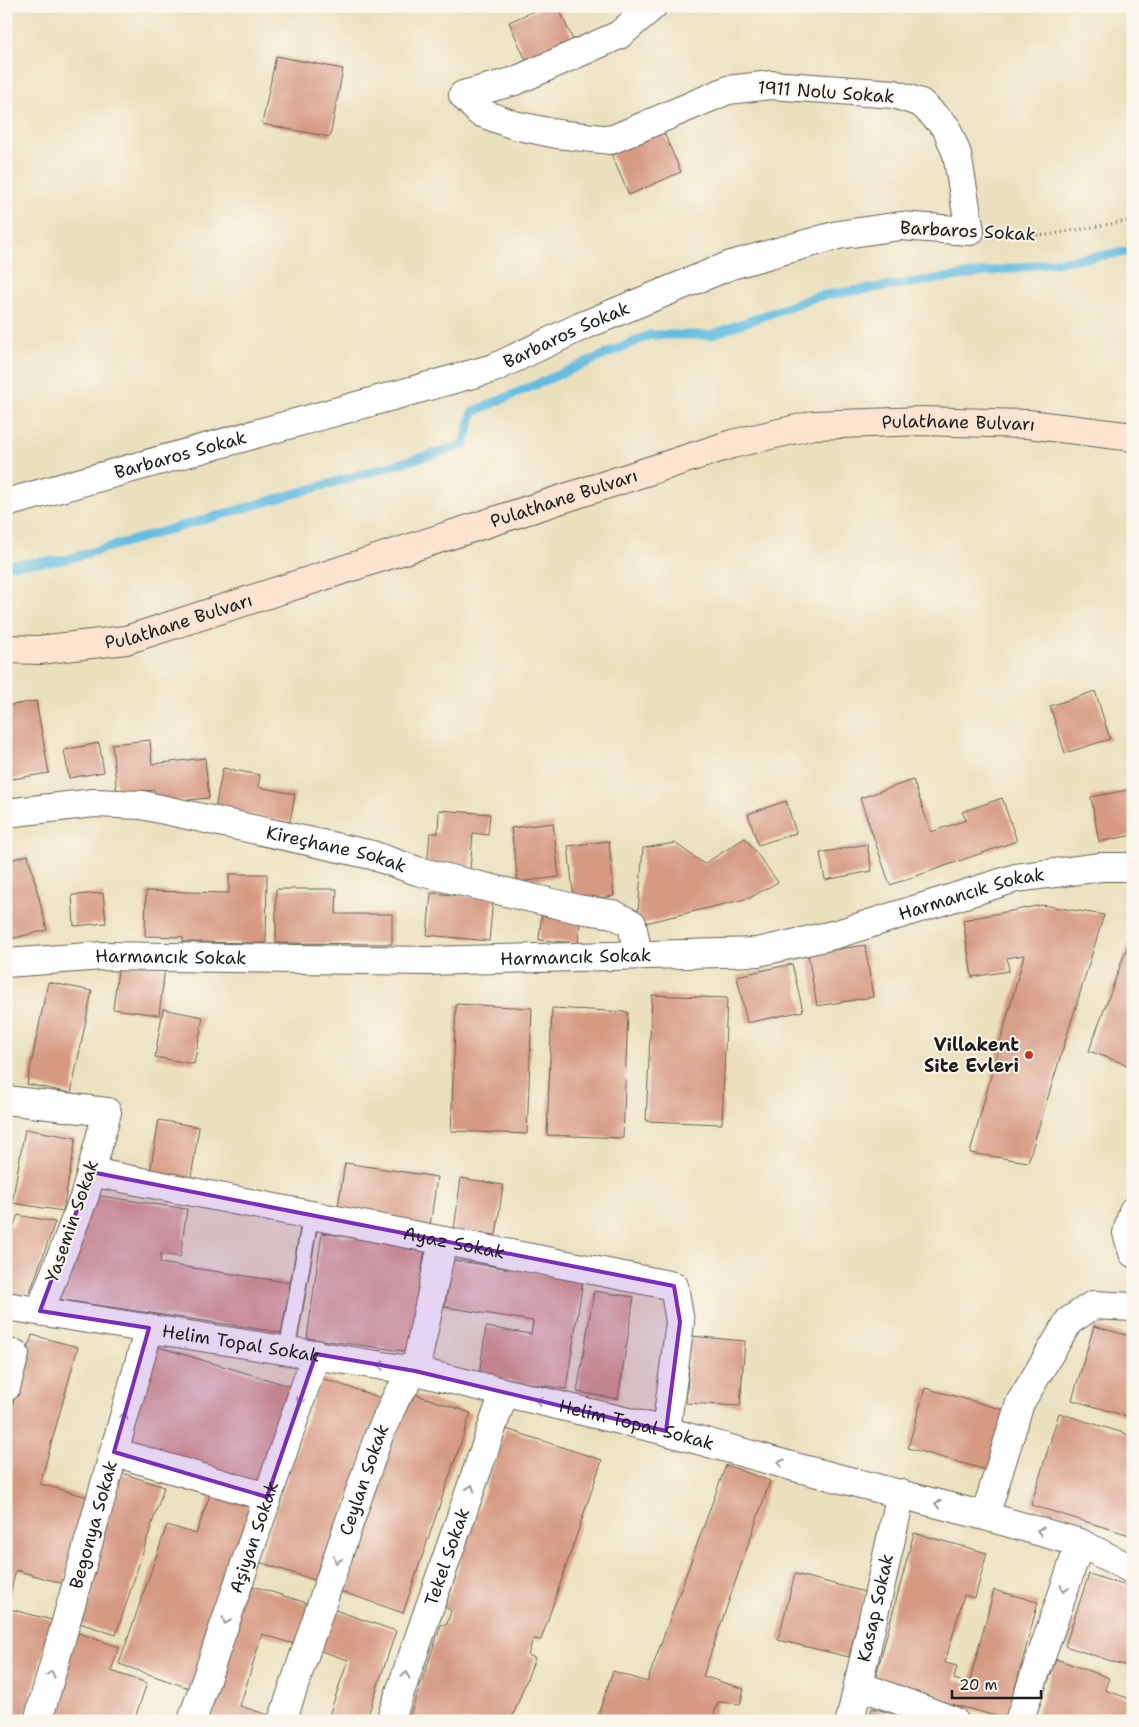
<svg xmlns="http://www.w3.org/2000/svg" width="1139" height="1727" viewBox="0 0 1139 1727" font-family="'Shantell Sans',sans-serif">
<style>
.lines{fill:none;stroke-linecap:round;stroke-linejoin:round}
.stream{stroke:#64bde1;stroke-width:9}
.building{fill:#d69a83}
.lane-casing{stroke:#646154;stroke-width:18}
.street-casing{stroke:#646154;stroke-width:30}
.secondary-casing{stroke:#646154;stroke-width:30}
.path{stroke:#646154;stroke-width:3;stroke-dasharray:1 4;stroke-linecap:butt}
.lane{stroke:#fff;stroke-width:15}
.street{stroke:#fff;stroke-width:28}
.secondary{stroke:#fde4d0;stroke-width:28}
.oneway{stroke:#999}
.marked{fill:#7b2cbf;fill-opacity:0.2;stroke:#7b2cbf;stroke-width:4;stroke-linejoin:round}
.poi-dot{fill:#c8321e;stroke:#fbf7ec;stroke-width:2}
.labels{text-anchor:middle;stroke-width:4;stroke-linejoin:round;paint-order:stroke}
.street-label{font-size:18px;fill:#1c1c1c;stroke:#fbf7ec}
.poi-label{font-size:18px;font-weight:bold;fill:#1c1c1c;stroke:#fbf7ec;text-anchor:end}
</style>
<rect width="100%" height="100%" fill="#fbf7ec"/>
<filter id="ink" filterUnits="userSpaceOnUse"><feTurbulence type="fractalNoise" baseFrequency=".02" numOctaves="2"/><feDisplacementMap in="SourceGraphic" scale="10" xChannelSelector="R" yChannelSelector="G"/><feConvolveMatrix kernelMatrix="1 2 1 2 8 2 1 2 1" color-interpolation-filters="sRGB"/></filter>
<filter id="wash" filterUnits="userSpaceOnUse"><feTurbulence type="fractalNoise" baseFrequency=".0096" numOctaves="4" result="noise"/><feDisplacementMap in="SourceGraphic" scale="20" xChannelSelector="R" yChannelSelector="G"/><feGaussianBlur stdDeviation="1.12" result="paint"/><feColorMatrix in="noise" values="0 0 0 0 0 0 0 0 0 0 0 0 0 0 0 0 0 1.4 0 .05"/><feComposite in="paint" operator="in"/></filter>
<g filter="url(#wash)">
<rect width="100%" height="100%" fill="#ebe0bd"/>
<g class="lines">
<!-- stream -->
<path class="stream" d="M6,565l58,-5 400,-115 9,-33 177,-77h61l107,-39 315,-45"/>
</g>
<g id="blocks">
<!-- building -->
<g class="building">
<path d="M546,6h12l17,39 -47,20 -19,-43z"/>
<path d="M276,56l67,13 -13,68 -68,-13z"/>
<path d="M661,126l20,46 -52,23 -20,-46z"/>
<path d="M1095,691l15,48 -45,14 -15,-47z"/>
<path d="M36,701l13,72 -43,7v-74z"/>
<path d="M150,740l2,24 53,-6 4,40 -52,5 -2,-13 -38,4 -5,-50z"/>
<path d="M99,743l5,29 -35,6 -5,-28z"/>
<path d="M223,768l37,7 -2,12 37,7 -5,28 -75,-14z"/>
<path d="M913,780l18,52 35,-12 -4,-8 40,-14 15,43 -127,44 -30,-87z"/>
<path d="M1133,789v46l-34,7 -8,-45z"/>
<path d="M786,801l10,32 -38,12 -10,-31z"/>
<path d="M439,810l51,4 -2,21 -15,-2 -3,37 -43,-3 3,-34h8z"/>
<path d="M553,823l6,54 -41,5 -7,-54z"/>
<path d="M745,838l33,44 -28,16 -113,27 6,-77 32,-5 29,21z"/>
<path d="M609,841l5,55 -40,5 -6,-55z"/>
<path d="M867,844l5,27 -47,9 -5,-27z"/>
<path d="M28,855l19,75 -41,10v-79z"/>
<path d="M229,874h38l-1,69 -83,-1v-5l-38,-1 1,-45 83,2z"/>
<path d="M276,889h61l-1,25h56v30l-116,-1z"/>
<path d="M103,893l3,30 -32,3 -2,-31z"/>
<path d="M431,893l62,6 -4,42 -62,-6z"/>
<path d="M1042,905l62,10 -76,247 -58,-9 54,-198 -17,3 2,13 -37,6 -9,-57z"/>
<path d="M542,911l39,3 -3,29 -39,-3z"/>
<path d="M1129,942l4,1v124l-44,-16z"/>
<path d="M865,945l8,52 -56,9 -9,-52z"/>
<path d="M119,962l46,6 -6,47 -46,-6z"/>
<path d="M792,964l11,47 -56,12 -10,-47z"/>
<path d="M48,982l44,9 -21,102 -44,-9z"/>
<path d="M652,995l75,3 -5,126 -76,-3z"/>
<path d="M456,1004l76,4 -5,126 -76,-3z"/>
<path d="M552,1008l76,4 -5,126 -76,-3z"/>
<path d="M163,1009l40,8 -9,47 -39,-7z"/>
<path d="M159,1120l40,7 -9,58 -41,-7z"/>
<path d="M25,1129l51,9 -13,73 -51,-8z"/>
<path d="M345,1163l92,14 -8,56 -93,-13z"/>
<path d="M461,1178l42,7 -7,50 -42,-5z"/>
<path d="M94,1195l93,14 -7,48 -19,-3 -1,9 132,20 -8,50 -227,-34z"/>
<path d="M18,1215l37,7 -27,76 -22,-4v-69l7,2z"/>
<path d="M322,1233l103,15 -15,104 -103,-14z"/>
<path d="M452,1260l131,20 -17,109 -87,-13 7,-49 45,7 2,-13 -88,-14z"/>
<path d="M594,1291l40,6 -16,102 -41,-7z"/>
<path d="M1094,1326l39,11v81l-61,-18z"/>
<path d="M32,1335l46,12 -38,137 48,13 -24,87 -48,-14 -9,36 -1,-178z"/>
<path d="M691,1336l54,5 -5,65 -54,-3z"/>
<path d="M155,1346l135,40 -29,101 -136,-40z"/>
<path d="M321,1378l61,20 -62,184 -61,-20z"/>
<path d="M925,1388l83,23 -18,60 -82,-23z"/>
<path d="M405,1391l66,22 -68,200 -66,-23z"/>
<path d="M1059,1413l74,23v100l-102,-31z"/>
<path d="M506,1429l96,31 -61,180 -8,-1 -5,16 7,3 -24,63h-103l33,-96 6,-1 4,-13 -6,-4z"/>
<path d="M726,1465l44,16 -67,195 41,13 -4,15 -22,-2 -6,19h-116l17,-50 34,11z"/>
<path d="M122,1473l42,14 -48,148 -42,-14z"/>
<path d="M212,1489l44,15 -64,185 -73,-25 48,-139 29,9z"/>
<path d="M914,1533l73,20 -12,45 -11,-3 -19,68 12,3 -3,13 15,5 25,-94 44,12 -31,117 -133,-36z"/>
<path d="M795,1574l70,18 -16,65 -71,-17z"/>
<path d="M1089,1574l44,14v80l-68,-22z"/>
<path d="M243,1583l67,21 -13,41 -35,-11 -22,72 35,11 -2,4h-72z"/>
<path d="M6,1608l46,12 -27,97 -19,-5z"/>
<path d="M329,1608l67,23 -30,90h-39l21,-61 -33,-11z"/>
<path d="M78,1633l41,14 -8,24 36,12 -13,38 -85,-1z"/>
<path d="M1056,1659l53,19 -4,12 28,10v21h-99z"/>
<path d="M872,1708l45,12v1h-48z"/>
</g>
</g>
</g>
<g filter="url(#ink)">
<use href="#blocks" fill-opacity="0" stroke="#646154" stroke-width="1"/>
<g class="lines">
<defs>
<path id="lane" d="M287,1350l24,-135"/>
<g id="street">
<path id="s1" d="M6,503l488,-135 86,-41 151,-62 107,-30 62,-9 70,5 -13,-77 -11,-27 -25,-24 -27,-9 -123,-9 -43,5 -117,50 -54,-6 -43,-9 -35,-13 -16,-17 52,-14 104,-46 34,-29"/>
<path id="s2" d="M6,813l88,-10 48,2 230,50 45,16 161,38 35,5 19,10 6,31"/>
<path id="s3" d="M6,963l97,-7 324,5 331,-9 79,-18 179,-56 85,-11h32"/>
<path d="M6,1100l101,12 -22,83 -45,116"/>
<path id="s4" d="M91,1172l583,114 6,36 -14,109"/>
<path d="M1133,1211l-6,22 6,20"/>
<path id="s5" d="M6,1306l409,65 251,60 125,35 194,50 95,27 53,27"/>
<path d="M6,1387l9,-33"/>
<path d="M114,1452l153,45"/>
<path d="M985,1516l35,-113 49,-82 24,-16 40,2"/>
<path d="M858,1685l96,36"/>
<path id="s6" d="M38,1721l111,-393"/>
<path id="s7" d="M192,1721l124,-367"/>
<path id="s8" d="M282,1721l97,-286 18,-39 18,-25 28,-130"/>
<path id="s9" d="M390,1721l114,-328"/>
<path id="s10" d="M850,1721l51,-227"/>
<path d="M1019,1721l61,-178"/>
</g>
<g id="secondary">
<path id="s11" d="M6,649l33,1 87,-10 606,-196 82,-19 108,-4 106,3 105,13"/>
</g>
</defs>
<!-- lane casing -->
<use href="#lane" class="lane-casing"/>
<!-- street casing -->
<use href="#street" class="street-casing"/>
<!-- secondary casing -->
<use href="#secondary" class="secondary-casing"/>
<!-- path -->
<path class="path" d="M997,235h51l85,-15"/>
<!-- lane -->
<use href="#lane" class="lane"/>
<!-- street -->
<use href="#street" class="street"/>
<!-- secondary -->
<use href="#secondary" class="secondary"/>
</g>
<!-- one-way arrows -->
<defs><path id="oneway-chevron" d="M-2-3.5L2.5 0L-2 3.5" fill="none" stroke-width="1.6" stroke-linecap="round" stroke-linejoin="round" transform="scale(1.25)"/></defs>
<g class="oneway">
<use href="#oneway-chevron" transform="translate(381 1365) rotate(-171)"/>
<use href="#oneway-chevron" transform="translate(300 1401) rotate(109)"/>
<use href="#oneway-chevron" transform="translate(539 1401) rotate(-167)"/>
<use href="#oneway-chevron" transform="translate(124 1416) rotate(-74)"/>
<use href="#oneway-chevron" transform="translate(781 1463) rotate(-164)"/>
<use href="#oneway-chevron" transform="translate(471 1488) rotate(-71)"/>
<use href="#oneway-chevron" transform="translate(938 1504) rotate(-165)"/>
<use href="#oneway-chevron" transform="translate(1040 1531) rotate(-164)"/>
<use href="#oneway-chevron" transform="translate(337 1560) rotate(109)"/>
<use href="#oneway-chevron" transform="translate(1064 1589) rotate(109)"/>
<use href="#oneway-chevron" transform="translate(226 1621) rotate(109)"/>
<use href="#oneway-chevron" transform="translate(51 1674) rotate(-74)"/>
<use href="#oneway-chevron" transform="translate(406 1675) rotate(-71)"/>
</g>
</g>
<!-- marked area -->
<path class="marked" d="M91,1172l583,114 6,36 -14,109 -251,-60 -99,-17 -49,143 -153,-45 35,-124 -109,-17z"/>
<!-- markers -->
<circle class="poi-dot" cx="1029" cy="1055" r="5"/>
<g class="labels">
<!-- street labels -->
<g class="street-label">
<text transform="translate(826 92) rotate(4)" y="6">1911 Nolu Sokak</text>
<text transform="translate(968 231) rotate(3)" y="6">Barbaros Sokak</text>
<text dy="6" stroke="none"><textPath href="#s1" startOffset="586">Barbaros Sokak</textPath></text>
<text dy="6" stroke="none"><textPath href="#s11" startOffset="986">Pulathane Bulvarı</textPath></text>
<text dy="6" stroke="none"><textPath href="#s1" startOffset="181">Barbaros Sokak</textPath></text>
<text dy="6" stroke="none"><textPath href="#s11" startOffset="581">Pulathane Bulvarı</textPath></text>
<text dy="6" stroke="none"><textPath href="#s11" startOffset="176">Pulathane Bulvarı</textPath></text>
<text dy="6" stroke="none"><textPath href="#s2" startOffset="336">Kireçhane Sokak</textPath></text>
<text dy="6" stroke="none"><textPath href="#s3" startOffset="974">Harmancık Sokak</textPath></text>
<text dy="6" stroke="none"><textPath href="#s3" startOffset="570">Harmancık Sokak</textPath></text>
<text dy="6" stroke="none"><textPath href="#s3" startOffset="165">Harmancık Sokak</textPath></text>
<text transform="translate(72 1221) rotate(-71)" y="6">Yasemin Sokak</text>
<text dy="6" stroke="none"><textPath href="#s4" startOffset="370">Ayaz Sokak</textPath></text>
<text dy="6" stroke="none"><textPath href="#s5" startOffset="238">Helim Topal Sokak</textPath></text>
<text dy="6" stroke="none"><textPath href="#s5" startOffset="642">Helim Topal Sokak</textPath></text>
<text dy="6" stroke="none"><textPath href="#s8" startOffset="255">Ceylan Sokak</textPath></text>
<text dy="6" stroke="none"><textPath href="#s6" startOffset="204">Begonya Sokak</textPath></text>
<text dy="6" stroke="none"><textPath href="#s7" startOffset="194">Aşiyan Sokak</textPath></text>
<text dy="6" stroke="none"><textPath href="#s9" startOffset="174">Tekel Sokak</textPath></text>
<text dy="6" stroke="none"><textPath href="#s10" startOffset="116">Kasap Sokak</textPath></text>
</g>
<!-- poi labels -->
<g class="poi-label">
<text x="1019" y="1051">Villakent<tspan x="1019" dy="21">Site Evleri</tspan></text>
</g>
</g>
<!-- margin -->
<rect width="1139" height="1727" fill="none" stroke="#fbf7ec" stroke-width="25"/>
<!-- scale -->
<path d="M952 1690v8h89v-8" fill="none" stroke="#1c1c1c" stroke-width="2.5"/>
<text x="959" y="1690" font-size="15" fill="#1c1c1c" stroke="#fbf7ec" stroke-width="4" paint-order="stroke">20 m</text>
</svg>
